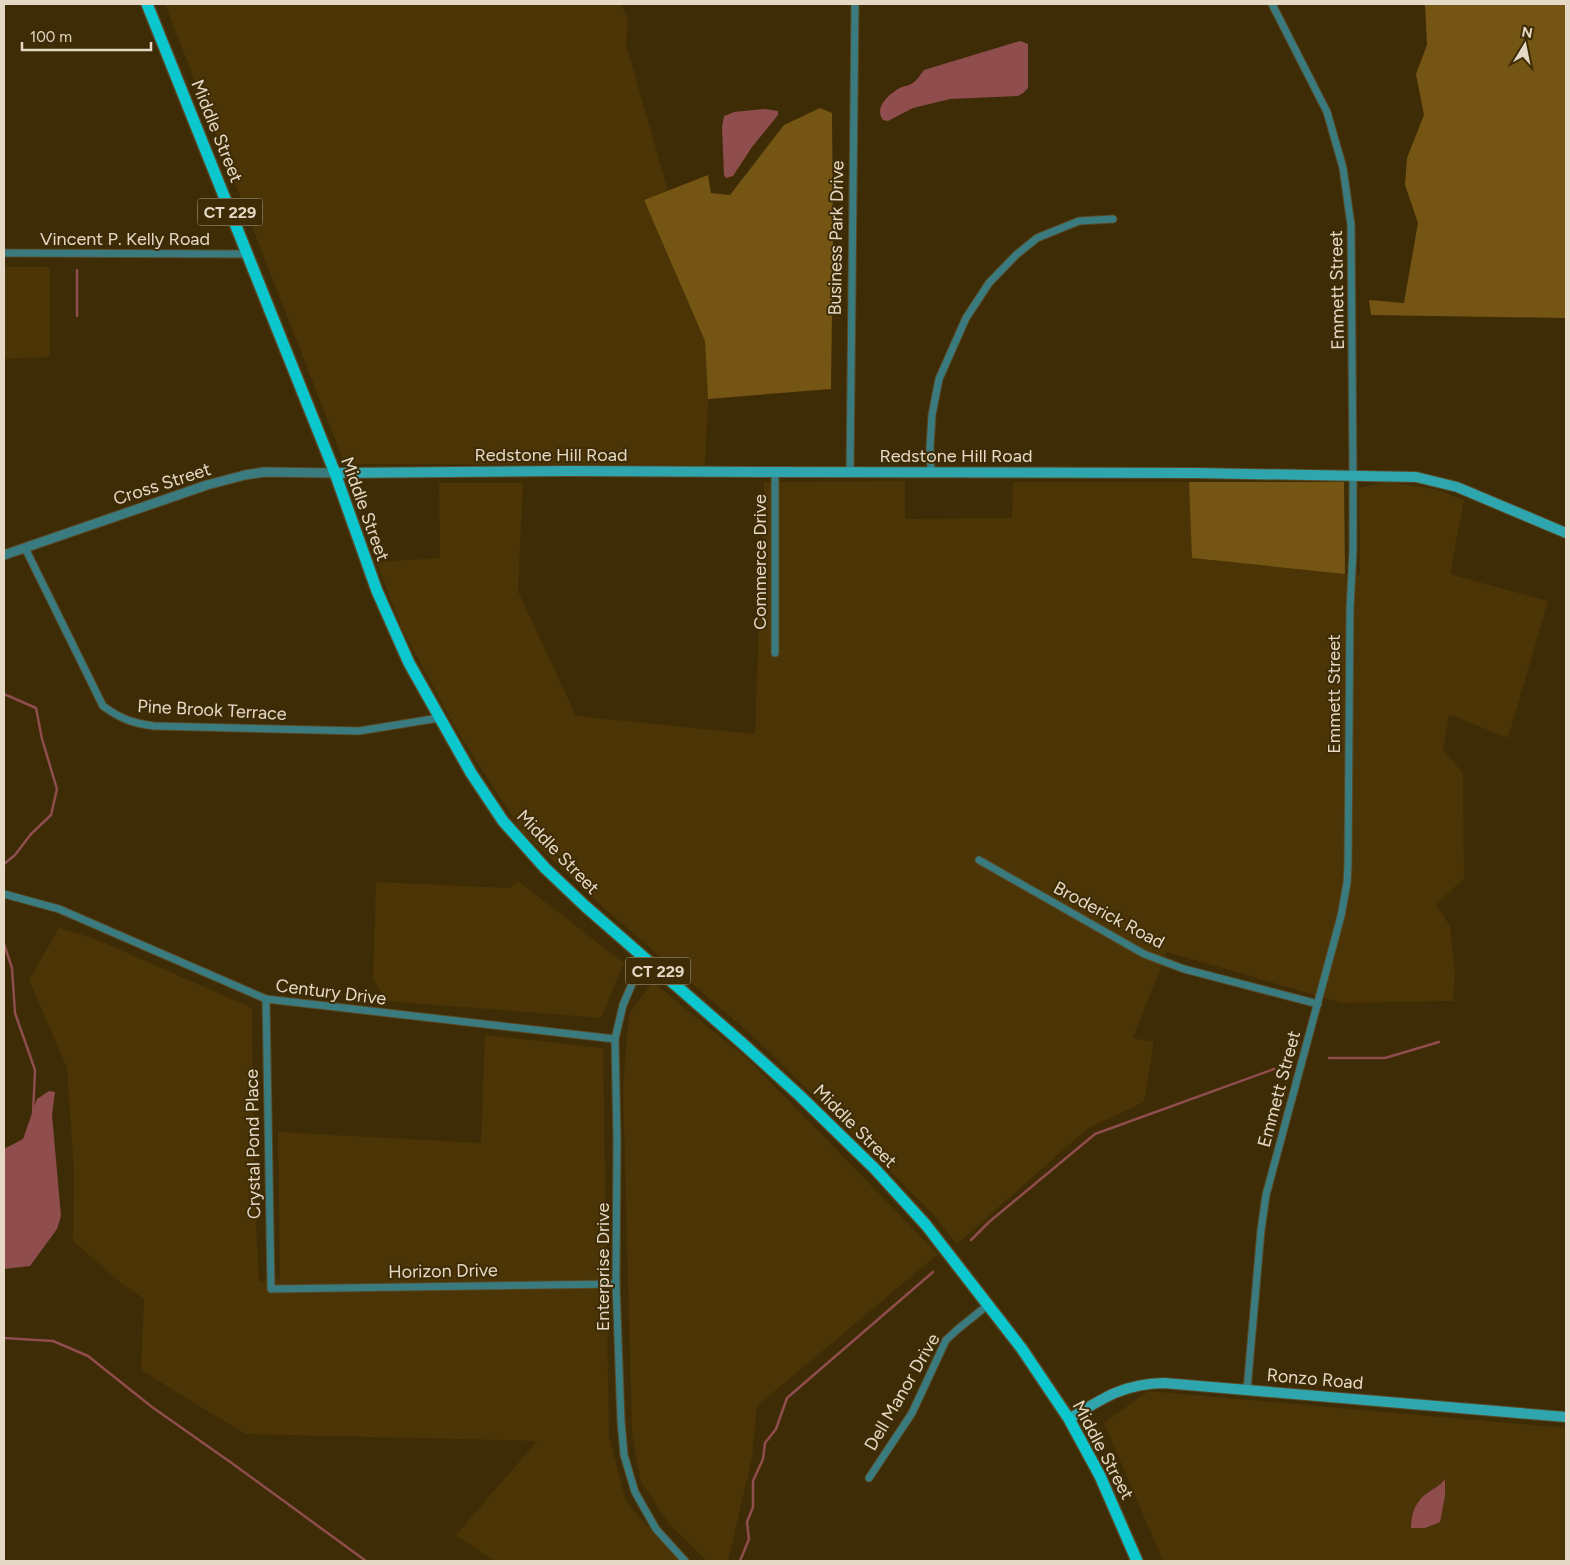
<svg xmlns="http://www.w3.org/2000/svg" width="1570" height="1565" viewBox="0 0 1570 1565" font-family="Figtree,sans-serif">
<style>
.built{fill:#4b3405}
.forest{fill:#755513}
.water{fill:#8f4d4d}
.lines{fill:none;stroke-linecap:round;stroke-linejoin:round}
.stream{stroke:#8f4d4d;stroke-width:2.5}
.minor-casing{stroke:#594825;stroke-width:9}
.tertiary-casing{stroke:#594825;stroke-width:11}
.secondary-casing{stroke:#594825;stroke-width:12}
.primary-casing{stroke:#594825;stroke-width:14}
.minor{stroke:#397b7f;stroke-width:7}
.tertiary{stroke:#397b7f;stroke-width:9}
.secondary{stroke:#2fa6ad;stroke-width:10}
.primary{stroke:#0dc7cf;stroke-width:11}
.labels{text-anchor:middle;stroke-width:4;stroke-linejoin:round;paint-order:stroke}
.shield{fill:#3e2c06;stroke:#b3a58c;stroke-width:1}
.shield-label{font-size:16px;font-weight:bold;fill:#e5d9c6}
.street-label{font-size:18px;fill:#e5d9c6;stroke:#3e2c06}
</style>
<rect width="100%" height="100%" fill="#3e2c06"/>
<!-- built -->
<g class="built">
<path d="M165,4h456l7,15 -2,25 42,146 -24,10 61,141 3,58 -3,66 -351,-1 -10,-2z"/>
<path d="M4,267h46v90l-46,2z"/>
<path d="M905,481v38l107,-1 1,-36h176l4,76 167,17 -1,-87 28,-6 48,7 29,11 -14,74 98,27 -40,137 -59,-24 -6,36 20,23 1,105 -28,27 14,21 5,46 -2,29 -111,2 -175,-51 -34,86 21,4 -10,60 -57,27 -130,115 -27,-33 -176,-174 -148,-127 -83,-77 -66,-102 -55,-102 -26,-67 64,-4 -1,-75h84l-5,108 58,125 179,18 9,-252z"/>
<path d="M518,881l106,82 -23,55 -214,-17 -14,-22 3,-97 133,6z"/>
<path d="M59,928l34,10 159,70 2,170 5,104 21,-3 -2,-147 203,11 4,-108 118,13 6,389 17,65 53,59h-185l-38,-26 81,-94 -292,-7 -104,-64 3,-71 -23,-16 -48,-42 1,-68 -7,-105 -38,-88z"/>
<path d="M653,982l97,79 188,193 -181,152 -5,52 -24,103h-21l-38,-37 -29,-44 -8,-48 -9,-345 6,-74z"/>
<path d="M1148,1391l418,37v133h-403l-59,-138z"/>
</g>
<!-- forest -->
<g class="forest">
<path d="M1425,4h141v314l-195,-3 -2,-15 35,3 14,-80 -13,-38 2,-27 17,-43 -8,-41 11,-29z"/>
<path d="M820,108l12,5 1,125 -2,151 -123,10 -3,-58 -61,-141 64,-25 3,18 19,2 54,-70z"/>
<path d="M1189,482h155l1,92 -153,-16z"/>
</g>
<!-- water -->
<g class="water">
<path d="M1020,41l8,3v44l-5,5 -5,3 -68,3 -37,9 -25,13 -5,-1c-10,-13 8,-28 19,-33 4,-1 8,-2 11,-4 4,-3 8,-9 11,-13z"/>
<path d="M764,109l14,2v4l-26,32 -19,29 -7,2 -2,-3 -2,-48 2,-11 10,-4z"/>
<path d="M49,1091l6,1 -3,23 9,101 -4,13 -27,37 -26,3v-120l19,-10 14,-40z"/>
<path d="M1445,1479v17l-5,26 -15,6h-14c0,-15 5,-28 18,-36 7,-5 11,-6 16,-13z"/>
</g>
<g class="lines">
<!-- stream -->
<g class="stream">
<path d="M77,316v-46"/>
<path d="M4,694l32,14 6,31 15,50 -6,26 -20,19 -16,21 -11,9"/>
<path d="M4,944l8,24 3,45 20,57 -2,45"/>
<path d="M1329,1058h56l54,-16"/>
<path d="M971,1240l18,-18 106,-88 179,-65"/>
<path d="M4,1338l49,3 35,15 64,51 81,57 133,97"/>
<path d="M740,1561l9,-22 -2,-17 6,-15v-26l10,-22 2,-16 11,-14 11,-31 146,-126"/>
</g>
<defs>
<g id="minor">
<path d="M4,253l243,1"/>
<path d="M850,472l5,-468"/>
<path d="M931,473l-1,-26 2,-32 7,-36 27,-61 23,-35 27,-28 21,-17 42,-17 34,-2"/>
<path d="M25,548l78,158c18,13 29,17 51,20l205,5 80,-13"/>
<path d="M775,653v-181"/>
<path d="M979,860l165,94 40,15 134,35"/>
<path d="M4,894l55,15 207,90 349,40"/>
<path d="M648,962l-16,22 -9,21 -8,34 2,101 -1,144 5,137 3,34 11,37 21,37 29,32"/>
<path d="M266,999l5,290 345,-5"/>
<path d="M1247,1390l14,-160 5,-35 75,-279 6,-33 1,-20 2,-255 3,-57v-77l-2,-249 -8,-57 -16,-56 -55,-108"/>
<path d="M869,1478l43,-65 34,-73 12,-11 31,-25"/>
</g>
<path id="tertiary" d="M4,555l203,-70 38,-10 19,-3 71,1"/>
<g id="secondary">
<path d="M335,473l235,-2 205,1 421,1 220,4 41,10 109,46"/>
<path d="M1069,1419c34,-21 54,-35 95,-36l402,34"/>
</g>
<path id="primary" d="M147,4l188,469 42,118 32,72 62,110 32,48 42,47 40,38 157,137 57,52 76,74 51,56 96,124 47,70 31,57 37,85"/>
</defs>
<!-- minor casing -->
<use href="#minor" class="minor-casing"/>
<!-- tertiary casing -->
<use href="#tertiary" class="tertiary-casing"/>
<!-- secondary casing -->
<use href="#secondary" class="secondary-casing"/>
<!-- primary casing -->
<use href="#primary" class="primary-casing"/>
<!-- minor -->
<use href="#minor" class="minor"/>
<!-- tertiary -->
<use href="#tertiary" class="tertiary"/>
<!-- secondary -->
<use href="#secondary" class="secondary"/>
<!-- primary -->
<use href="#primary" class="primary"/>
</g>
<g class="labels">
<!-- shield labels -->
<g class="shield">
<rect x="197.5" y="198.5" width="65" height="27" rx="4"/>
<rect x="625.5" y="957.5" width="65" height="27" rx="4"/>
</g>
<g class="shield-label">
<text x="230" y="218">CT 229</text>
<text x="658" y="977">CT 229</text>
</g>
<!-- street labels -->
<g class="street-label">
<text transform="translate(217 131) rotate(68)" y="6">Middle Street</text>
<text transform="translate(836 238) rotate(-89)" y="6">Business Park Drive</text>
<text x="125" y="245">Vincent P. Kelly Road</text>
<text transform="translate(1337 290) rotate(-91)" y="6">Emmett Street</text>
<text x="551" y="461">Redstone Hill Road</text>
<text x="956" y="462">Redstone Hill Road</text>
<text transform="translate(162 484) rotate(-18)" y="6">Cross Street</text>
<text transform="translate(365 509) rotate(70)" y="6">Middle Street</text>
<text transform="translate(760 562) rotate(-90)" y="6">Commerce Drive</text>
<text transform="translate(1334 694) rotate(-90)" y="6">Emmett Street</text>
<text transform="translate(212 710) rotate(3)" y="6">Pine Brook Terrace</text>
<text transform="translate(558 852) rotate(46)" y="6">Middle Street</text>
<text transform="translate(1109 915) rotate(28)" y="6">Broderick Road</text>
<text transform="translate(331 992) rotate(7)" y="6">Century Drive</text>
<text transform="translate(1279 1089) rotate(-75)" y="6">Emmett Street</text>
<text transform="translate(855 1126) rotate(45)" y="6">Middle Street</text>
<text transform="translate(253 1144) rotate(-91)" y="6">Crystal Pond Place</text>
<text transform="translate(603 1267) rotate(-90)" y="6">Enterprise Drive</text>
<text transform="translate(443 1271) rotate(-1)" y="6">Horizon Drive</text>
<text transform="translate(1315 1379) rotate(5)" y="6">Ronzo Road</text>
<text transform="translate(902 1392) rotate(-60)" y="6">Dell Manor Drive</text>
<text transform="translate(1103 1450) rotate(62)" y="6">Middle Street</text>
</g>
</g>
<!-- border -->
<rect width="1570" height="1565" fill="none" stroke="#e5d9c6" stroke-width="10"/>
<!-- north arrow -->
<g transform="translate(1525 45) rotate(10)" stroke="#3e2c06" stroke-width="4" paint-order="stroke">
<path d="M0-4L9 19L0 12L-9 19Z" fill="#e5d9c6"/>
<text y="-8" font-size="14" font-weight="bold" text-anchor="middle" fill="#e5d9c6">N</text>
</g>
<!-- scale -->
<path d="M22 42v8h129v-8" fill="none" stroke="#e5d9c6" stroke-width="2.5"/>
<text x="30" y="42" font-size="15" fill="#e5d9c6" stroke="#3e2c06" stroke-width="4" paint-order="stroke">100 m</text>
</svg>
